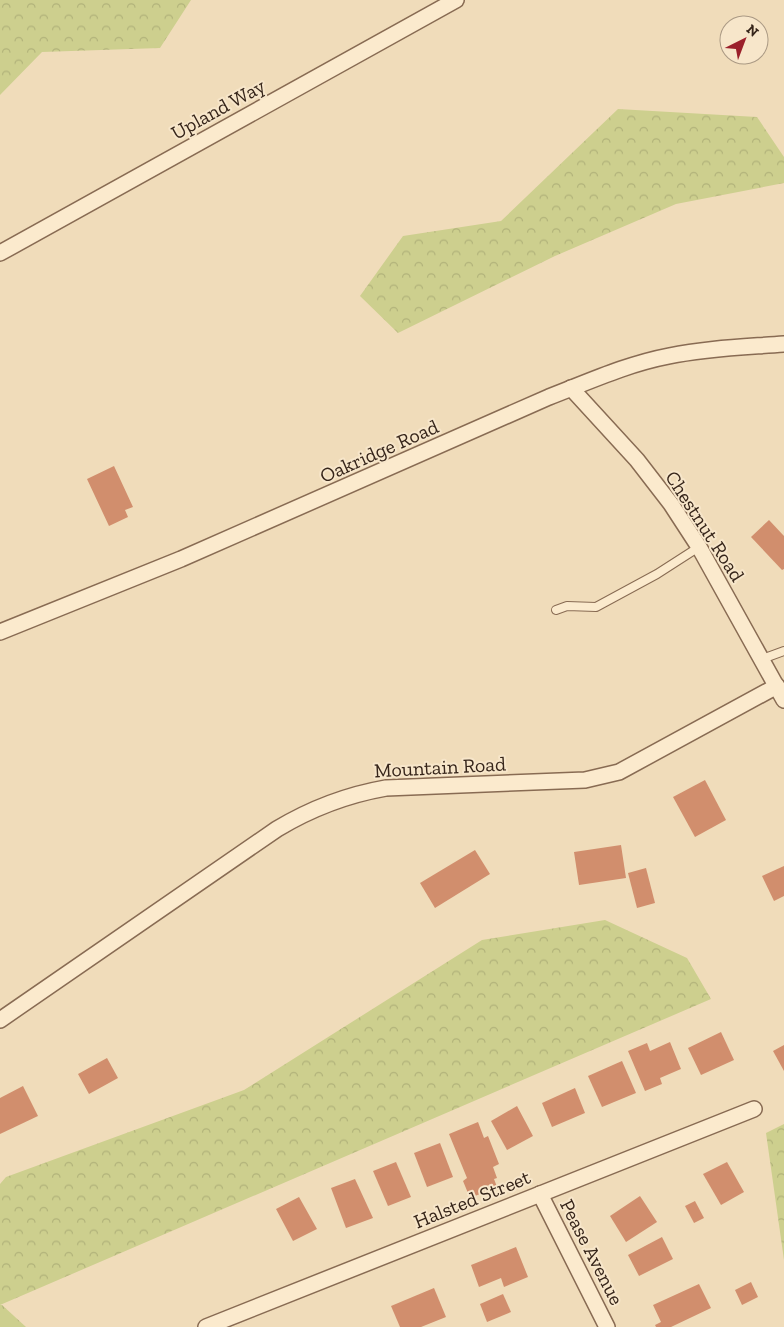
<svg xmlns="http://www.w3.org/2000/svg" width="784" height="1327" viewBox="0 0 784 1327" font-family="'Zilla Slab',serif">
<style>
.grass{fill:url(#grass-tufts)}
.forest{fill:url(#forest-crowns)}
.building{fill:#d18e6d}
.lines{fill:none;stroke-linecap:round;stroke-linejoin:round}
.service-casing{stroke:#886b53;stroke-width:10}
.minor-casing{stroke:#886b53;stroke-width:18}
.service{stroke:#fbeacd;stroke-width:8}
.minor{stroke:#fbeacd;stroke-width:15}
.labels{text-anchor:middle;stroke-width:4;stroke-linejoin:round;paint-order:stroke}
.street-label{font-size:20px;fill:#36251a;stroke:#f7e6ca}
</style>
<defs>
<pattern id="grass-tufts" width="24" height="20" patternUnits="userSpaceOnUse" patternTransform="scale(1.25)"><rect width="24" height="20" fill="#cdcf8e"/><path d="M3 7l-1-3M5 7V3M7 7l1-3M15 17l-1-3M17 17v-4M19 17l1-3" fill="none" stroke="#b1b27a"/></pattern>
<pattern id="forest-crowns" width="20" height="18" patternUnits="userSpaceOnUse" patternTransform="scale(1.25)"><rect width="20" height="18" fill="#cdcf8e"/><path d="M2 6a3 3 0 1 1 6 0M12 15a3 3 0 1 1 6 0" fill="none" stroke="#b1b27a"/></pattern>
</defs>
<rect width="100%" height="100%" fill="#f0dcba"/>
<!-- grass -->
<path class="grass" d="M0,1305h2l24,22h-26z"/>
<!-- forest -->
<g class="forest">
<path d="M0,0h191l-31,48 -118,4 -42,43z"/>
<path d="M618,109l139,8 27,40v26l-108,21 -121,52 -157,77 -38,-37 43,-60 98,-15z"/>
<path d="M605,920l82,38 24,41 -711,306v-121l6,-7 238,-87 238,-150z"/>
<path d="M784,1124v136l-18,-127z"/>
</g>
<!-- building -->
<g class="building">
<path d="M114,466l19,41 -8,3 3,7 -19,9 -22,-47z"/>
<path d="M769,520l15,16v33l-2,1 -31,-33z"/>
<path d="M705,780l21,40 -31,17 -22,-40z"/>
<path d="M621,845l5,33 -47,7 -5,-33z"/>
<path d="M475,850l15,24 -55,34 -15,-25z"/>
<path d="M784,866v30l-10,5 -12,-25z"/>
<path d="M646,868l9,35 -18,5 -9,-35z"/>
<path d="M721,1032l13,28 -33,15 -13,-27z"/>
<path d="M670,1042l11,27 -21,9 2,6 -17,7 -17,-40 19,-8 3,8z"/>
<path d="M784,1045v26l-11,-20z"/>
<path d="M107,1058l11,20 -29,16 -11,-20z"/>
<path d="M622,1061l14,32 -34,14 -14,-31z"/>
<path d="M23,1086l15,30 -38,18v-36z"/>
<path d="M575,1088l10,25 -33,14 -10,-24z"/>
<path d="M517,1106l16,30 -26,14 -16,-29z"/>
<path d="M478,1122l6,16 4,-2 11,28 -6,3 4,11 -3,1 3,8 -27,11 -7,-17 4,-3 -18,-44z"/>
<path d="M440,1143l13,34 -26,10 -13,-34z"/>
<path d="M396,1162l15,35 -23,9 -15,-35z"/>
<path d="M727,1162l17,30 -23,13 -18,-31z"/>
<path d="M355,1179l18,39 -27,10 -15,-40z"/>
<path d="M640,1196l17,26 -31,20 -16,-26z"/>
<path d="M299,1197l18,32 -24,12 -17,-32z"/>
<path d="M695,1201l9,17 -10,5 -9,-17z"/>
<path d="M662,1237l11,22 -34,17 -11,-21z"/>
<path d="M516,1247l12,30 -24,10 -3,-9 -22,9 -8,-22z"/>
<path d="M751,1282l7,15 -16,8 -7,-15z"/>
<path d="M699,1284l12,24 -40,19h-15l-1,-2 6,-3 -8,-17z"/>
<path d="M434,1288l12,29 -25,10h-21l-9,-21z"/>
<path d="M503,1294l8,18 -24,10 -7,-18z"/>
</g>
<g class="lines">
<defs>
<g id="service">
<path d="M556,610l11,-4 29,1 61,-33 42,-27"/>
<path d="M762,659l22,-8"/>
</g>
<g id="minor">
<path d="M0,253l456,-253"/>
<path d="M571,388l66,72 34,44 28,43 85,153"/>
<path d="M0,632l181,-73 368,-162c39,-15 78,-33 120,-41 38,-8 77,-9 115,-12"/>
<path d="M0,1020l277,-191c35,-21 69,-34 109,-41l199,-8 34,-8 158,-86"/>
<path d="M540,1194l67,133"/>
<path d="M206,1327l548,-218"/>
</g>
</defs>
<!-- service casing -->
<use href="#service" class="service-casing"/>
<!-- minor casing -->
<use href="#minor" class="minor-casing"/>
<!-- service -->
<use href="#service" class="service"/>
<!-- minor -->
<use href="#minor" class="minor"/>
</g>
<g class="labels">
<!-- street labels -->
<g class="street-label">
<text transform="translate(218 109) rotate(-29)" y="7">Upland Way</text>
<text transform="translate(379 451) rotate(-24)" y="7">Oakridge Road</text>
<text transform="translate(705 526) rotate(57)" y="7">Chestnut Road</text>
<text transform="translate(440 767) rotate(-3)" y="7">Mountain Road</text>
<text transform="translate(472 1199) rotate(-22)" y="7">Halsted Street</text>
<text transform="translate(592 1252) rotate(63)" y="7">Pease Avenue</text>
</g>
</g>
<!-- north arrow -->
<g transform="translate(744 40) rotate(42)"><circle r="24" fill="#f7e6ca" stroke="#aa9984"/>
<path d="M0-4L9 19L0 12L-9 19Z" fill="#9b202b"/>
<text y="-8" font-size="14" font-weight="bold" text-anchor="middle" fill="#36251a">N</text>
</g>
</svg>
